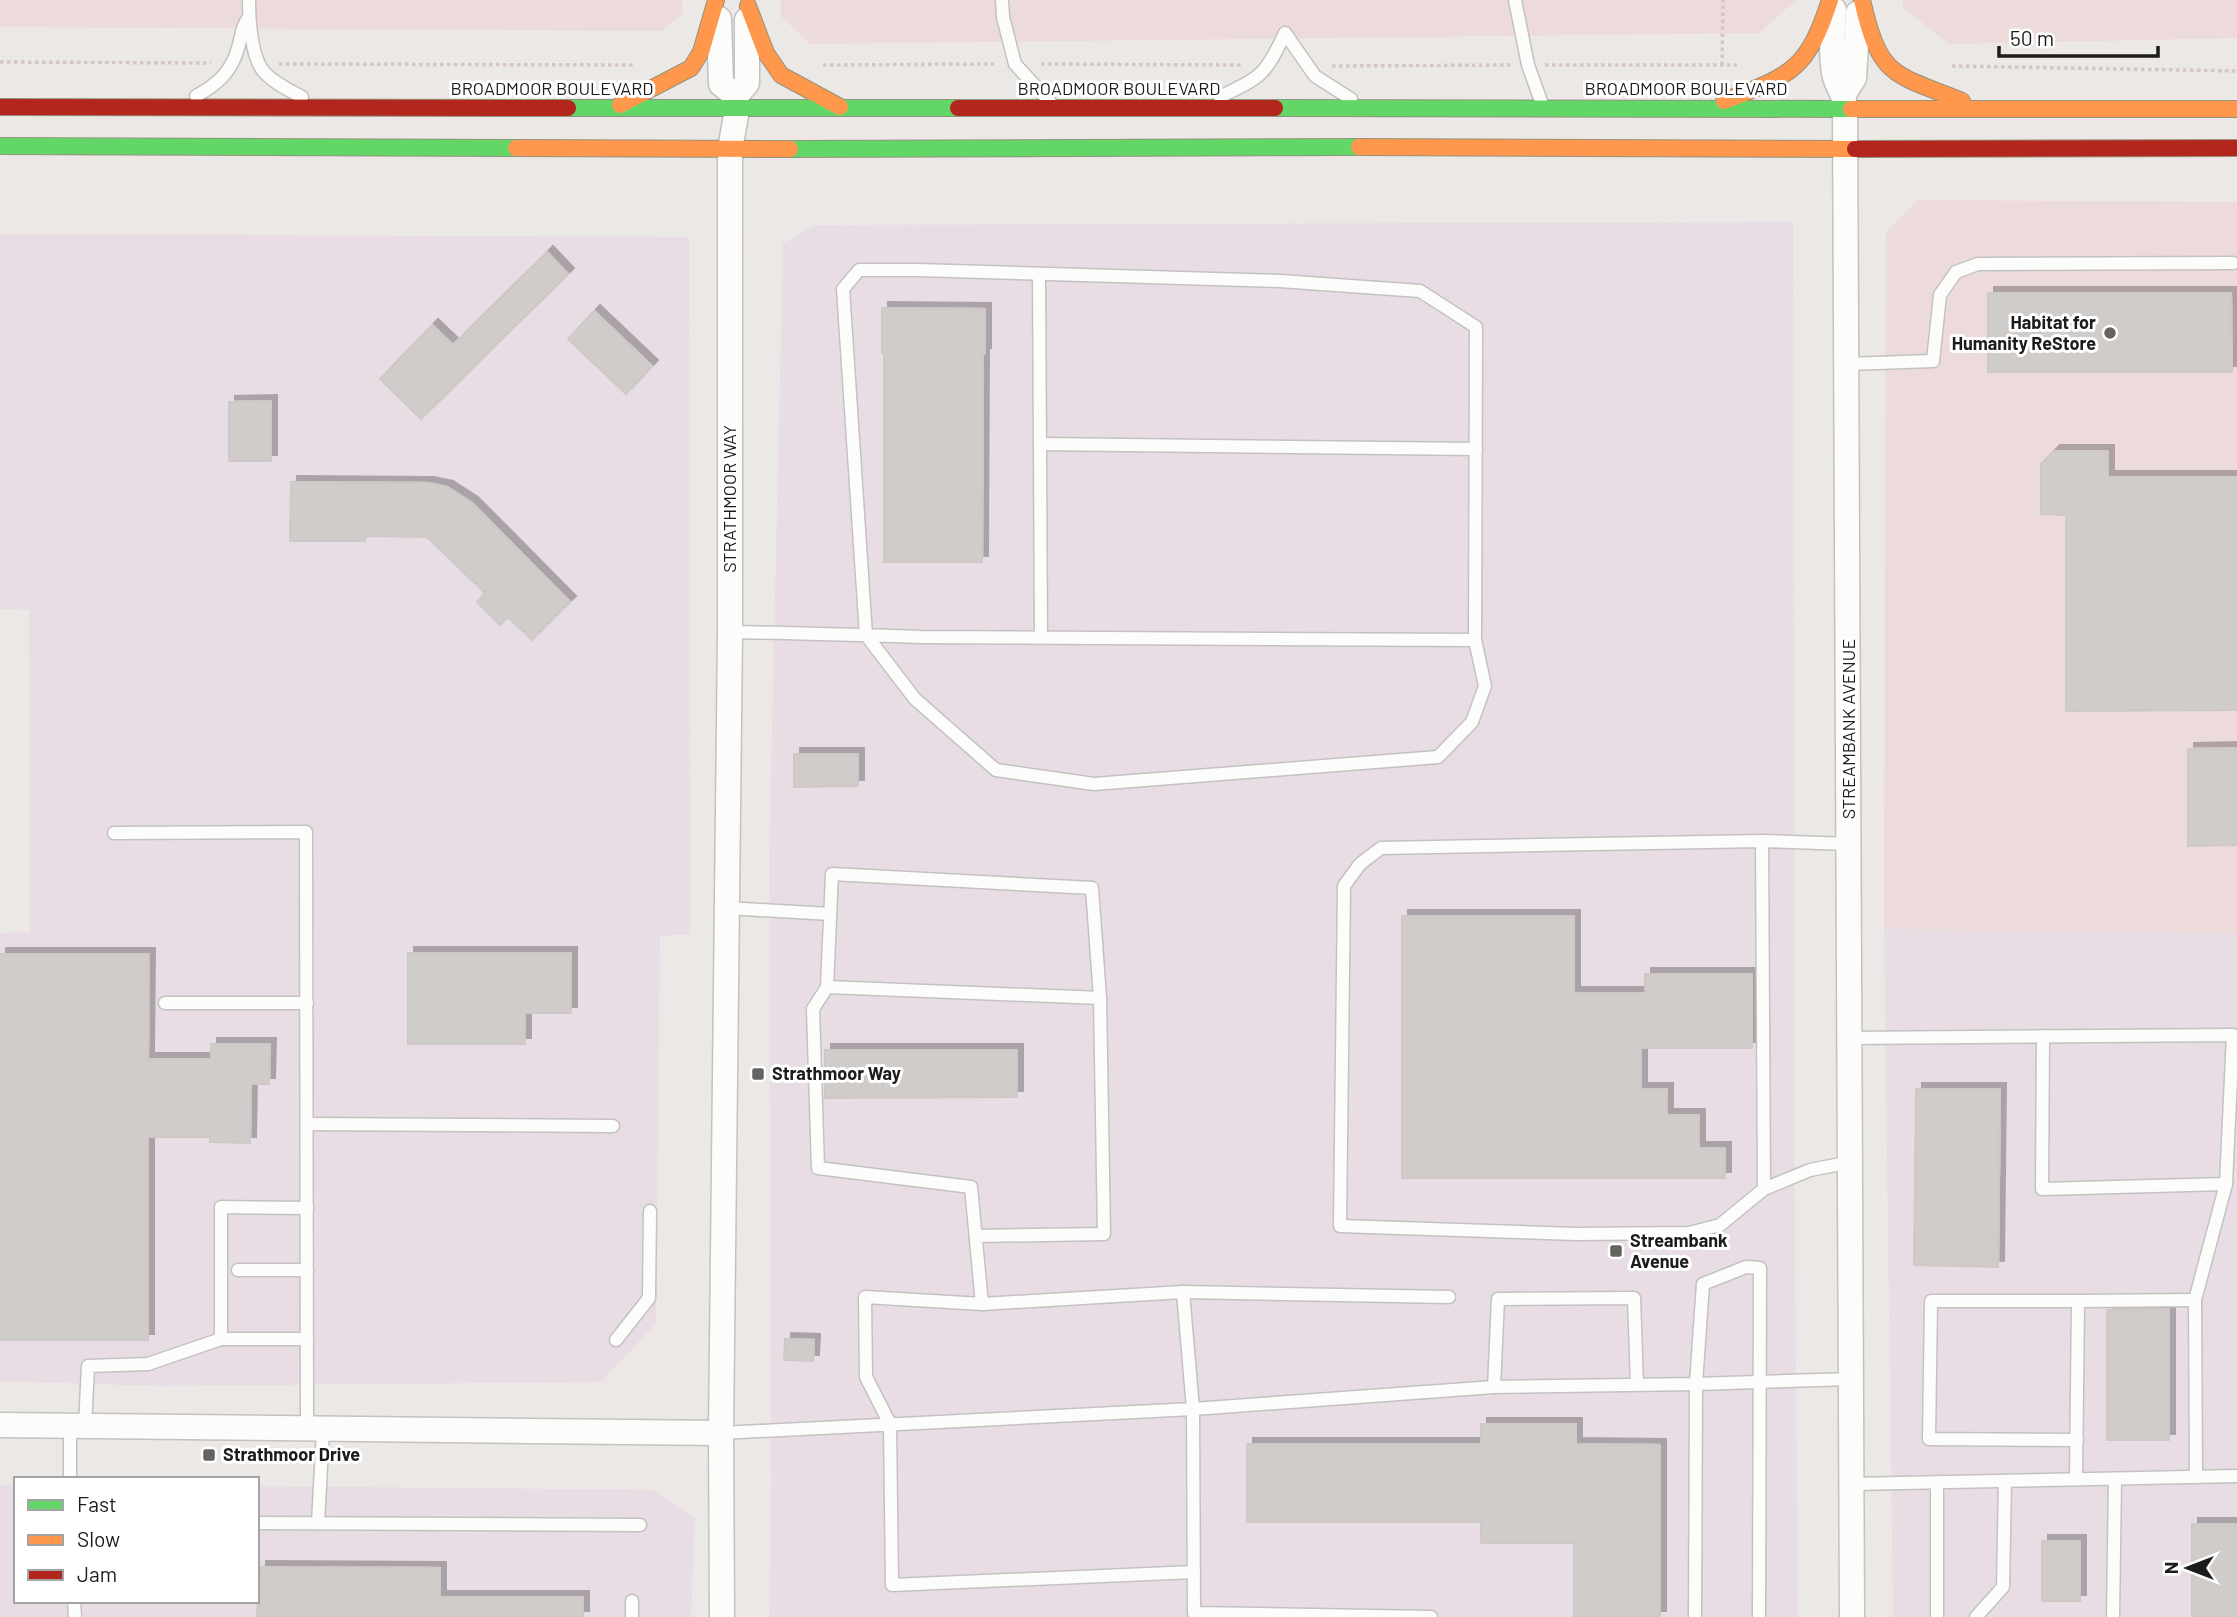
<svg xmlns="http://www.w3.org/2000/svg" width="2237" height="1617" viewBox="0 0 2237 1617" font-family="Barlow,sans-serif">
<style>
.commercial{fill:#eddbdb}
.industrial{fill:#e9dde5}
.building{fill:#d0ccca;stroke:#cec9c6;stroke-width:2;filter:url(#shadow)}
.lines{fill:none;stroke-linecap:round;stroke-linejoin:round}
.lane-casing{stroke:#c3c2c1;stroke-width:15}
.street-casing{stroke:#c3c2c1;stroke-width:27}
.fast-casing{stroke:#94937d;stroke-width:18}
.slow-casing{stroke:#94937d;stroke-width:18}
.jam-casing{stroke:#94937d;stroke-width:18}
.path{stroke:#d5c6c5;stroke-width:3.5;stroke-dasharray:3.5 3.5;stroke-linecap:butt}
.lane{stroke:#fcfcfb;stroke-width:12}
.street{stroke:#fcfcfb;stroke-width:24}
.fast{stroke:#63d668;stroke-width:16}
.slow{stroke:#ff974d;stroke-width:16}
.jam{stroke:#b3261e;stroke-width:16}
.poi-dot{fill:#646362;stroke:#fff;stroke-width:2.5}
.labels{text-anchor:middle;stroke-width:6;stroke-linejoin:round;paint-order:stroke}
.street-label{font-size:18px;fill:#1c1c1c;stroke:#fff}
.poi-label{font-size:18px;font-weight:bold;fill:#1c1c1c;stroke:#fff;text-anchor:start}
</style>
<defs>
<filter id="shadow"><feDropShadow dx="6" dy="-6" stdDeviation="0" flood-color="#0004"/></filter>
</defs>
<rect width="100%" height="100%" fill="#ebe8e5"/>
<!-- commercial -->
<g class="commercial">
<path d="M0,0h682v14l-20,17 -662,-4z"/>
<path d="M781,0h1015l-37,33 -949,11 -29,-28z"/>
<path d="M1903,0h334v38l-288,6 -46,-36z"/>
<path d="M1918,200l319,2v732l-353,-5 2,-697z"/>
</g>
<!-- industrial -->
<g class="industrial">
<path d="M1793,222l2,1030 3,365h-1029l2,-134 -2,-623 14,-617 32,-18z"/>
<path d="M0,234l689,3 1,697 -30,2 -4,388 -55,58 -441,4 -160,-5v-448l30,-1 -1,-322 -29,-1z"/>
<path d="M1884,929l353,5v683h-344z"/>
<path d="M0,1485h16v116h241v-115l398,4 40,28 -4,99h-691z"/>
</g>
<!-- building -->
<g class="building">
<path d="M547,252l21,22 -147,145 -41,-40 52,-54 21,20z"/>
<path d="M1988,293h243l1,79h-244z"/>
<path d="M882,308l103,1v45h-2l-1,208h-98v-209h-2z"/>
<path d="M594,311l58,55 -26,28 -58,-55z"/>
<path d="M271,401v60h-42v-59z"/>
<path d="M2054,451h54v26h129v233l-171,1v-196l-25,-1v-50z"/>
<path d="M291,482l137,1 19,4 25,16 98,99 -38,38 -24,-23 -8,8 -23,-23 8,-9 -58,-56 -62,-1v5h-75z"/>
<path d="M2237,748v97l-49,1v-97z"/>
<path d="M794,754h64v32l-64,1z"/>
<path d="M1402,916h172v77h71v-19h107v74h-111v41h26v26h32v33h26v30h-323z"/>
<path d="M408,953h163v60h-46v31h-117z"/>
<path d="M0,954h149l-1,105h63v-15h59l-1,40h-18l-1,59 -40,-1v-5h-62v203h-148z"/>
<path d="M825,1050h192v47l-192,1z"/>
<path d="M1916,1089h84l-2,178 -84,-2z"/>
<path d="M2169,1309v131h-62v-130z"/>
<path d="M785,1339l29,1 -1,21 -29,-1z"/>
<path d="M1481,1424h95v20l84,1v172h-86v-74h-93v-21h-234v-78h234z"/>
<rect x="2192" y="1524" width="45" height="93"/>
<rect x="2042" y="1541" width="38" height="60"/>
<path d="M260,1567l180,1v29h143v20h-326z"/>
</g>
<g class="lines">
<defs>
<g id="lane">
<path d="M249,0c0,19 2,57 15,72 10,11 25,18 38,25"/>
<path d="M1002,0l1,17 12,47 35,38"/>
<path d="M1515,0l13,65 14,39"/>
<path d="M196,96c21,-11 36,-25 42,-48 4,-13 3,-20 11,-31"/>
<path d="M1220,97c42,-21 45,-21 65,-64l30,43 36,23"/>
<path d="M1039,274l2,363"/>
<path d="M1847,364l86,-3 7,-66 16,-23 22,-8 255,-1"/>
<path d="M1040,444l436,5"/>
<path d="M730,632c64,1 127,3 191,5l554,3 1,-313 -56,-36 -140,-10 -362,-11h-59l-16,19 23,346 49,64 81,71 98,14 344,-27 34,-35 13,-36 -10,-46"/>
<path d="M114,833l192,-1 1,597"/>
<path d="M1762,841l2,348"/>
<path d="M1849,844l-87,-3 -381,7 -21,16 -16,22 -4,340 236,8 113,-1 31,-8 44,-36 46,-19 41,-8"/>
<path d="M727,908l103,6"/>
<path d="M827,987l5,-113 260,14 8,110"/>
<path d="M165,1003h142"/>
<path d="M2043,1036l-1,153 184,-5"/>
<path d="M1850,1038l383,-3 -7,149 -31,116 1,177"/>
<path d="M307,1124l306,2"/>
<path d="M976,1236l128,-2 -4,-236 -273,-11 -14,22 5,159 153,19 11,117"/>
<path d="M238,1270h69"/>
<path d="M1183,1292l266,5"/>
<path d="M221,1339v-132l86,1"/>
<path d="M616,1340l33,-42 1,-87"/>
<path d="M1637,1385l-3,-87 -136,1 -4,88 202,-3 7,-100 43,-17 14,1 -1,349"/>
<path d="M85,1426l3,-60 60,-2 73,-25h86"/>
<path d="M721,1433l472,-24 -10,-117 -201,12 -117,-7 1,80 24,47 2,161 302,-13"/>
<path d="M2077,1440l-148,-1 2,-138h147"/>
<path d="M70,1479v-53"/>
<path d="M2076,1479l2,-178 117,-1"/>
<path d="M1937,1482v135"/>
<path d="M1852,1484l385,-8"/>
<path d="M257,1523l383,2"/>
<path d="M318,1523l5,-93"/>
<path d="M74,1601l1,16"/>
<path d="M632,1617v-16"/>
<path d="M1431,1617l-237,-4 -1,-204 301,-22"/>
<path d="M1695,1617l1,-233 155,-5"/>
<path d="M1976,1617l27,-30 2,-106"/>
<path d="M2113,1617l2,-138"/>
</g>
<g id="street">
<path d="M1834,10c-1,22 -4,46 1,67 4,14 9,14 10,32l7,1508"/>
<path d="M719,19l2,65 15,12"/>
<path d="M1844,94l10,-16 4,-65"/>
<path d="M736,96l11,-13v-63"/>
<path d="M0,1425l721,8"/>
<path d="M722,1617l-1,-184 9,-801v-483l7,-39 -1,-14"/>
</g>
<g id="fast">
<path d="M568,108h390"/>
<path d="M1275,108l576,1"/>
<path d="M0,146l516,2"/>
<path d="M790,149l569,-2"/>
</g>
<g id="slow">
<path d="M1862,0c18,78 30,73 100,101"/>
<path d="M748,6l18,47 15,22 59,32"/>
<path d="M1724,101c67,-26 83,-30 106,-101"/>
<path d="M620,105l71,-37 10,-16 15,-52"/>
<path d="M1851,109h386"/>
<path d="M1359,147l496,2"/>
<path d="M516,148l274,1"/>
</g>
<g id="jam">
<path d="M0,107l568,1"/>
<path d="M958,108h317"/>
<path d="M1855,149l382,-1"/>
</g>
</defs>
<!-- lane casing -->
<use href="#lane" class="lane-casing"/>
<!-- street casing -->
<use href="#street" class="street-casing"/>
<!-- fast casing -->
<use href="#fast" class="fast-casing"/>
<!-- slow casing -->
<use href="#slow" class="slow-casing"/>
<!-- jam casing -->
<use href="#jam" class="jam-casing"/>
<!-- path -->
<g class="path">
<path d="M0,62l211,1"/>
<path d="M279,64l356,1"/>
<path d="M1041,64l201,1"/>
<path d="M823,65l171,-1"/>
<path d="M1545,65h192"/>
<path d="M1722,65l1,-65"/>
<path d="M1332,66l181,-1"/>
<path d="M1952,66l285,5"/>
</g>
<!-- lane -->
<use href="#lane" class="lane"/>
<!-- street -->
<use href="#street" class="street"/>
<!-- fast -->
<use href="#fast" class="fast"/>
<!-- slow -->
<use href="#slow" class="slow"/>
<!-- jam -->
<use href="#jam" class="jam"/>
</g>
<!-- markers -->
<g class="poi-dot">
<circle cx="2110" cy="333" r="7"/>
<rect x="751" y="1067" width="14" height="14" rx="3.5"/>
<rect x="1609" y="1244" width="14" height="14" rx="3.5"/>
<rect x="202" y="1448" width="14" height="14" rx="3.5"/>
</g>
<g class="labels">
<!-- street labels -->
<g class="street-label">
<text x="552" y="95">BROADMOOR BOULEVARD</text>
<text x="1119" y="95">BROADMOOR BOULEVARD</text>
<text x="1686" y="95">BROADMOOR BOULEVARD</text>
<text transform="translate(730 499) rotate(-90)" y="6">STRATHMOOR WAY</text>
<text transform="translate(1849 729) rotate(-90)" y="6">STREAMBANK AVENUE</text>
</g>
<!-- poi labels -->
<g class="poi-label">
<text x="2096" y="329" text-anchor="end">Habitat for<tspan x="2096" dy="21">Humanity ReStore</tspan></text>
<text x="772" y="1080">Strathmoor Way</text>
<text x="1630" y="1247">Streambank<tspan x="1630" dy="21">Avenue</tspan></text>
<text x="223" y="1461">Strathmoor Drive</text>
</g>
</g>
<!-- legend -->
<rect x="14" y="1477" width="245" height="126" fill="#ffffff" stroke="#a4a4a4" stroke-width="2"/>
<rect x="28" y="1500" width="35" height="10" fill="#63d668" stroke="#a4a4a4" stroke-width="2"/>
<text x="77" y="1512" font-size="21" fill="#1c1c1c">Fast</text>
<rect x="28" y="1535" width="35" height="10" fill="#ff974d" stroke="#a4a4a4" stroke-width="2"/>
<text x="77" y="1547" font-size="21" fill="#1c1c1c">Slow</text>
<rect x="28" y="1570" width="35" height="10" fill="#b3261e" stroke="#a4a4a4" stroke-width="2"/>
<text x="77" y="1582" font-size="21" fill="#1c1c1c">Jam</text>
<!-- north arrow -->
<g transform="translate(2188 1568) rotate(270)" stroke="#ffffff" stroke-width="5" paint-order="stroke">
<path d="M0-5L12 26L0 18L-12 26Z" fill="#1c1c1c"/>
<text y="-10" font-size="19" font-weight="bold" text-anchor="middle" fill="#1c1c1c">N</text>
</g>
<!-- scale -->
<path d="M1999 46v10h159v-10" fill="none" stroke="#1c1c1c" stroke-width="3.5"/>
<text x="2010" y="46" font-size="21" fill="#1c1c1c" stroke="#ffffff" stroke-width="5" paint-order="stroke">50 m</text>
</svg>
